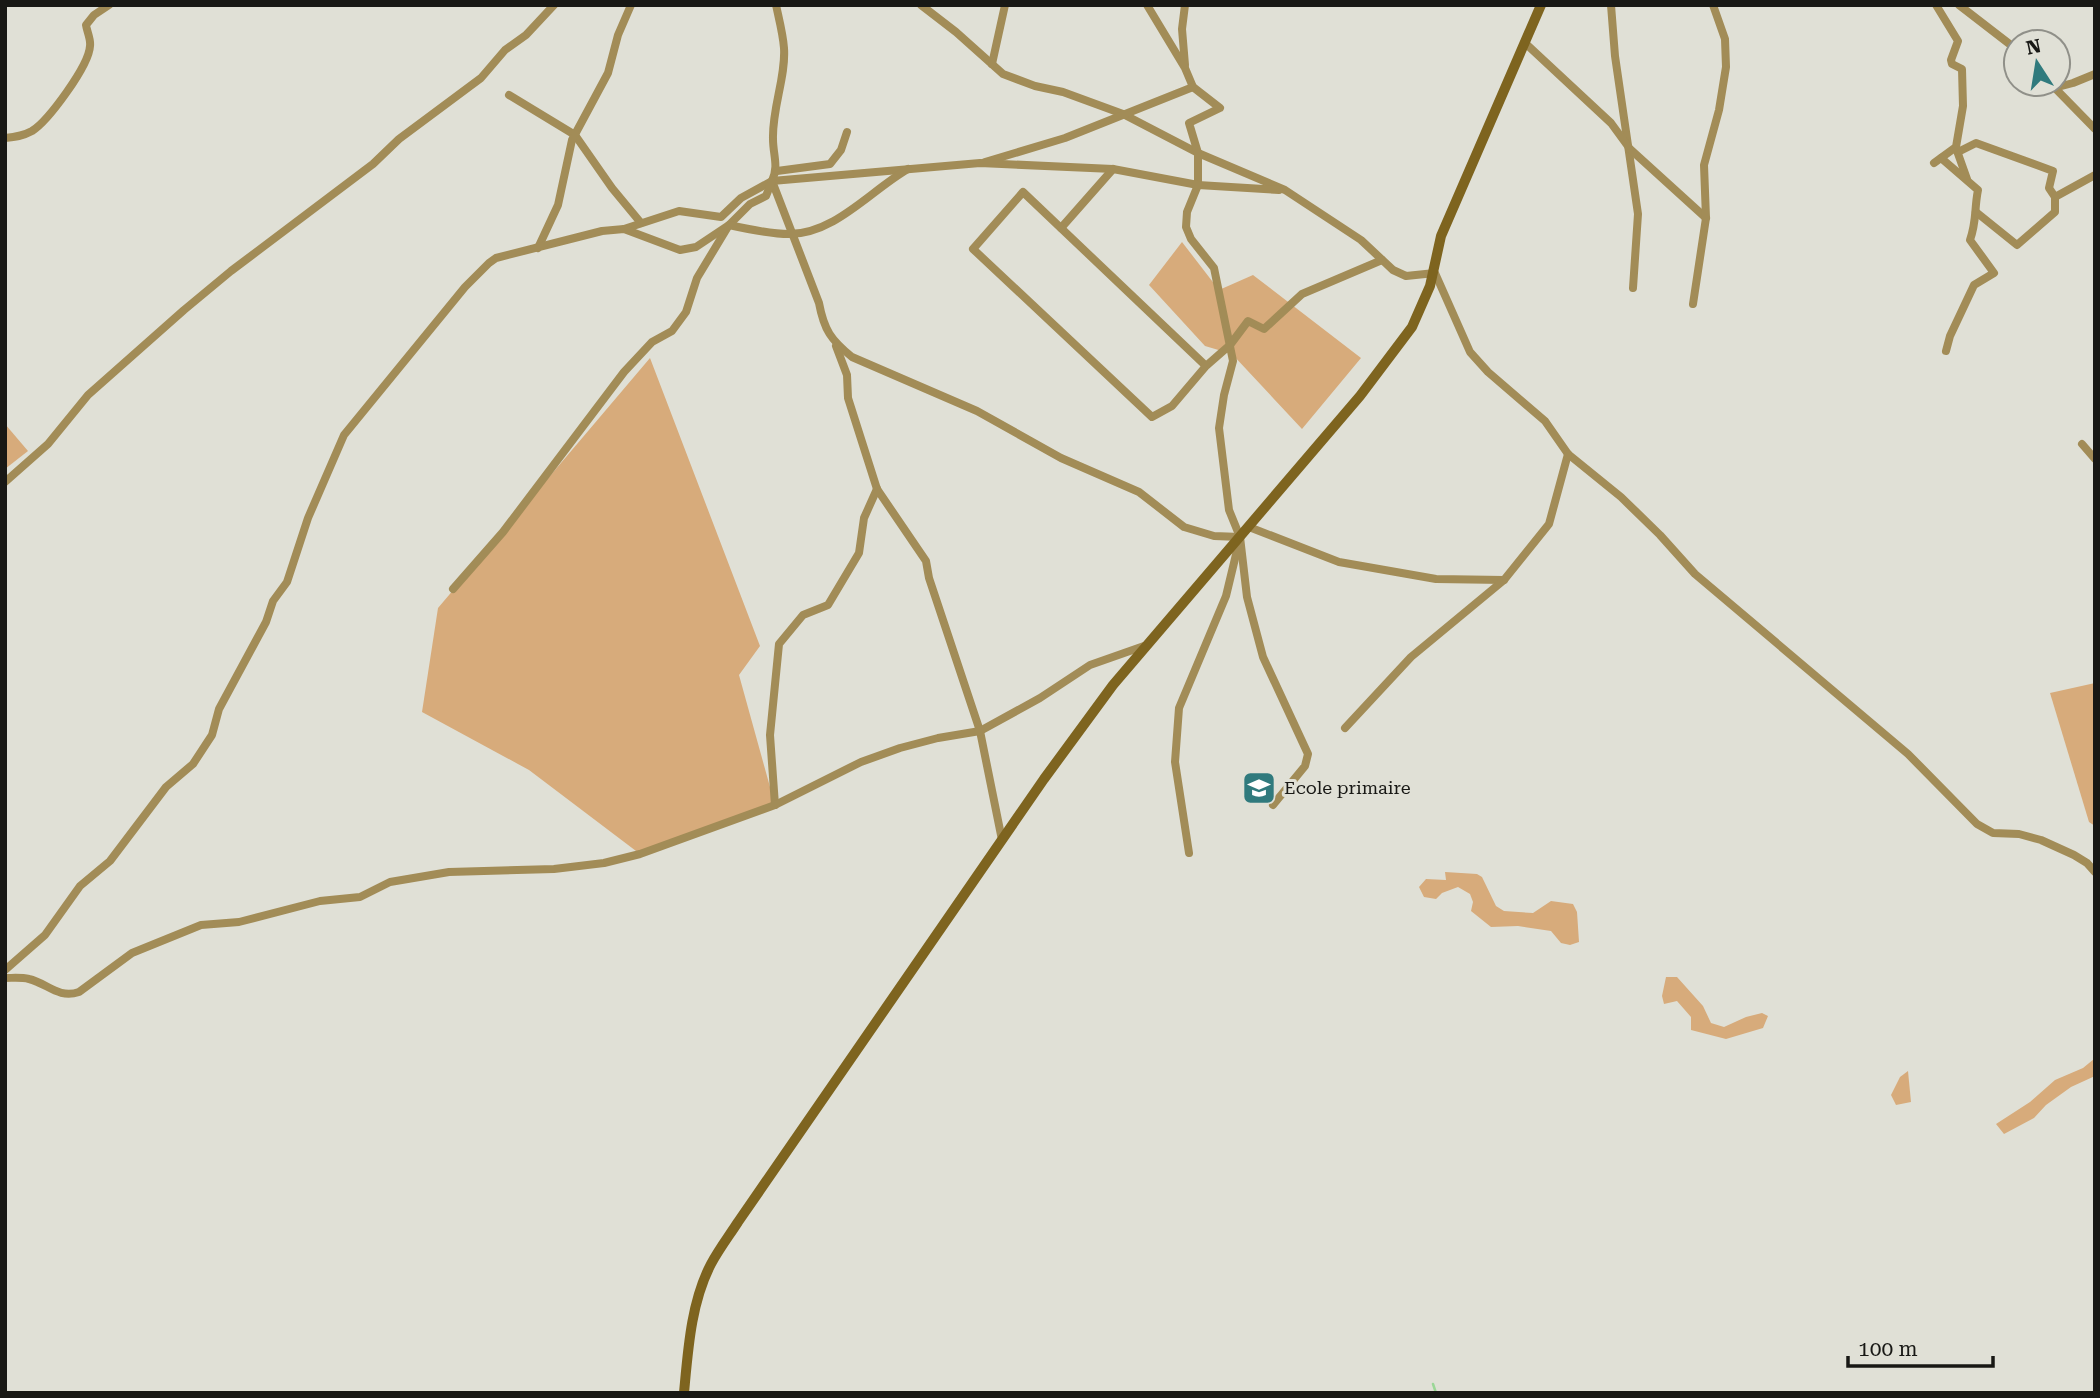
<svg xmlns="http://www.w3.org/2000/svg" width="2100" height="1398" viewBox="0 0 2100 1398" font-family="'Roboto Serif',serif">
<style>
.green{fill:#d7ab7b}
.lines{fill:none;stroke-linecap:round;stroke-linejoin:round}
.stream{stroke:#9bd797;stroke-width:2.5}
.street{stroke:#a28c57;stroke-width:8}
.secondary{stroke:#7e641f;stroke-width:10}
.labels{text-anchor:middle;stroke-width:6;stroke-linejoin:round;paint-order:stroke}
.poi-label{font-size:18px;fill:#181815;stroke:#e0e0d6;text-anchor:start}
</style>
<rect width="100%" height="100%" fill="#e0e0d6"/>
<!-- green -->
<g class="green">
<path d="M1182,242l37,48 34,-15 108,83 -59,71 -70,-75 -27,-8 -56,-61z"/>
<path d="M650,358l110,288 -21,29 36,130 -135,49 -111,-84 -107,-58 16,-104z"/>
<path d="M5,424l23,27 -23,18z"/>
<path d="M2095,683v143l-6,-4 -39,-129z"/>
<path d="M1445,872l32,2 5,3 14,29 8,5 29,2 18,-12 22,3 4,8 2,30 -9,3 -9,-2 -10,-12 -33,-5 -27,1 -20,-16 2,-9 -3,-8 -12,-7 -16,6 -6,6 -12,-2 -5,-10 7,-8 20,1z"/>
<path d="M1666,977h11l26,29 8,17 13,4 22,-10 16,-4 6,3 -5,12 -37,11 -35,-9v-13l-14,-16 -13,3 -2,-8z"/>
<path d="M2095,1052v24l-24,11 -25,18 -12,13 -30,16 -8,-10 34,-22 25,-22 28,-12 11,-9z"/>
<path d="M1908,1071l3,31 -15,3 -5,-10 9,-18z"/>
</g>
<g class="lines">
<!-- stream -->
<path class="stream" d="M1433,1384l3,9"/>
<!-- street -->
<g class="street">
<path d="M776,5c3,14 7,29 8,43 2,29 -12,60 -11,91 0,16 6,27 -1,42l47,122c5,27 12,37 33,54l125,54 84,47 78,34 45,35 30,9 26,1"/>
<path d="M921,5l35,27 47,42 32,12 28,6 60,22 75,39 87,37 76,50 32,30 13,6 29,-3 35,79 18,20 57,49 23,33 53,43 39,38 35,39 213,180 69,70 16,9 26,1 22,6 33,15 13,8 8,9"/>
<path d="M1147,5l38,63 8,19 27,21 -31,15 9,30v32l-11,27 -1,15 5,12 23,29 19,93 -9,34 -5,33 10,82 11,27 7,60 16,60 45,97 -3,12 -32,39"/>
<path d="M1185,5l-3,24 3,36"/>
<path d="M1611,5l4,51 23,158 -5,74"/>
<path d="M1959,5l57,44"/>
<path d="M1525,43l86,80 19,26 76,69"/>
<path d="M992,64l13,-59"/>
<path d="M2051,84l44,45"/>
<path d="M2054,88l19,-5 22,-9"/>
<path d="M509,95l66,40 37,53 29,35"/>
<path d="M5,138c10,-1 18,-2 27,-7 16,-10 57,-65 58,-85 1,-7 -3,-14 -4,-21l8,-10 15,-10"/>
<path d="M1956,148l11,31"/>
<path d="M1958,152l18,-9 77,28 -4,17 6,9"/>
<path d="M1941,158l37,32c-4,20 -1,30 -8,50l24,33 -20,12 -24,51 -4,15"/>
<path d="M985,162l80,-24 128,-51"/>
<path d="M1934,163l22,-16 7,-41 -1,-37 -10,-5 -1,-4 7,-19 -22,-36"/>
<path d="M777,171l53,-7 11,-14 6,-18"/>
<path d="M1976,212l41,33 38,-33v-15l40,-22"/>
<path d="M1061,228l52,-59"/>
<path d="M624,229l55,-18 42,6 20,-19 31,-17 208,-18 133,6 85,16 81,5"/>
<path d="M538,248l20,-43 14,-65 36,-67 10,-38 13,-30"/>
<path d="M1693,304l13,-86 -2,-53 15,-55 7,-43 -1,-28 -12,-34"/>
<path d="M836,346l11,29 1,23 29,91 49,72 3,17 51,153 22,109"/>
<path d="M1206,366l-183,-174 -50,57 179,168 20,-11 34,-40 24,-21 18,-24 16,8 38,-35 80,-34"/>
<path d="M2082,444l13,15"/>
<path d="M5,482l43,-38 40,-49 96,-85 47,-39 142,-107 26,-25 82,-61 24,-28 21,-15 28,-30"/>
<path d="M1249,527l90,35 97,17 68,1"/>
<path d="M453,589l50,-57 121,-160 28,-30 20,-11 14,-19 11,-34 32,-53 21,-21 16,-8 6,-15"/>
<path d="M1345,728l66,-71 93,-77 45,-56 19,-70"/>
<path d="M775,805l-5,-70 9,-91 24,-29 25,-10 31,-52 5,-35 13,-29"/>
<path d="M1189,853l-14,-91 4,-54 47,-112 13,-54"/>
<path d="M5,970l40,-35 35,-49 30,-25 56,-74 27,-23 19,-29 7,-26 47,-87 7,-21 14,-19 21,-64 36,-83 121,-148 24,-24 7,-5 106,-27 22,-2 56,21 16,-3 33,-22c18,4 42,9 60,9 46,0 82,-44 119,-65"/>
<path d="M5,978c8,0 16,-1 24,1 18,4 29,20 50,13l53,-39 69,-28 38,-3 81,-21 40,-4 30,-15 59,-10 105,-3 50,-6 36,-9 135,-49 86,-43 39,-14 38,-10 42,-7 60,-33 50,-33 54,-19"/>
</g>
<!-- secondary -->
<path class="secondary" d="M684,1393c4,-43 7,-91 27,-129 8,-15 18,-28 27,-42l306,-443 69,-94 247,-289 52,-69 18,-41 11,-50 100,-231"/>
</g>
<!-- icons -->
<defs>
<symbol id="school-square" viewBox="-11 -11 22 22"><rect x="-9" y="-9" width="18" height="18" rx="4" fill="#307a7d" stroke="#e0e0d6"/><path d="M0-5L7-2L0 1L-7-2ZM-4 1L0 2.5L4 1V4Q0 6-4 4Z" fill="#fff"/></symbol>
</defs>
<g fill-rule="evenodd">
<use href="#school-square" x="1240" y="769" width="38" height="38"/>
</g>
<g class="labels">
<!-- poi labels -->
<g class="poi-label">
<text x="1284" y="794">Ecole primaire</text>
</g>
</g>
<!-- border -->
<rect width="2100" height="1398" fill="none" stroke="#181815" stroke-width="14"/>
<!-- north arrow -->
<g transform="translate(2037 63) rotate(348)"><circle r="33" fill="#e0e0d6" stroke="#909089" stroke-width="2"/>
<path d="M0-5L12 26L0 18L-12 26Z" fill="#307a7d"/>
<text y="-10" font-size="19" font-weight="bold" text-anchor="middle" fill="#181815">N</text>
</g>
<!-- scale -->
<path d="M1848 1356v10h145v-10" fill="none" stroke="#181815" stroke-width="3.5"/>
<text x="1858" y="1356" font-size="21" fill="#181815" stroke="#e0e0d6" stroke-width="5" paint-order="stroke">100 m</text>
</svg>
